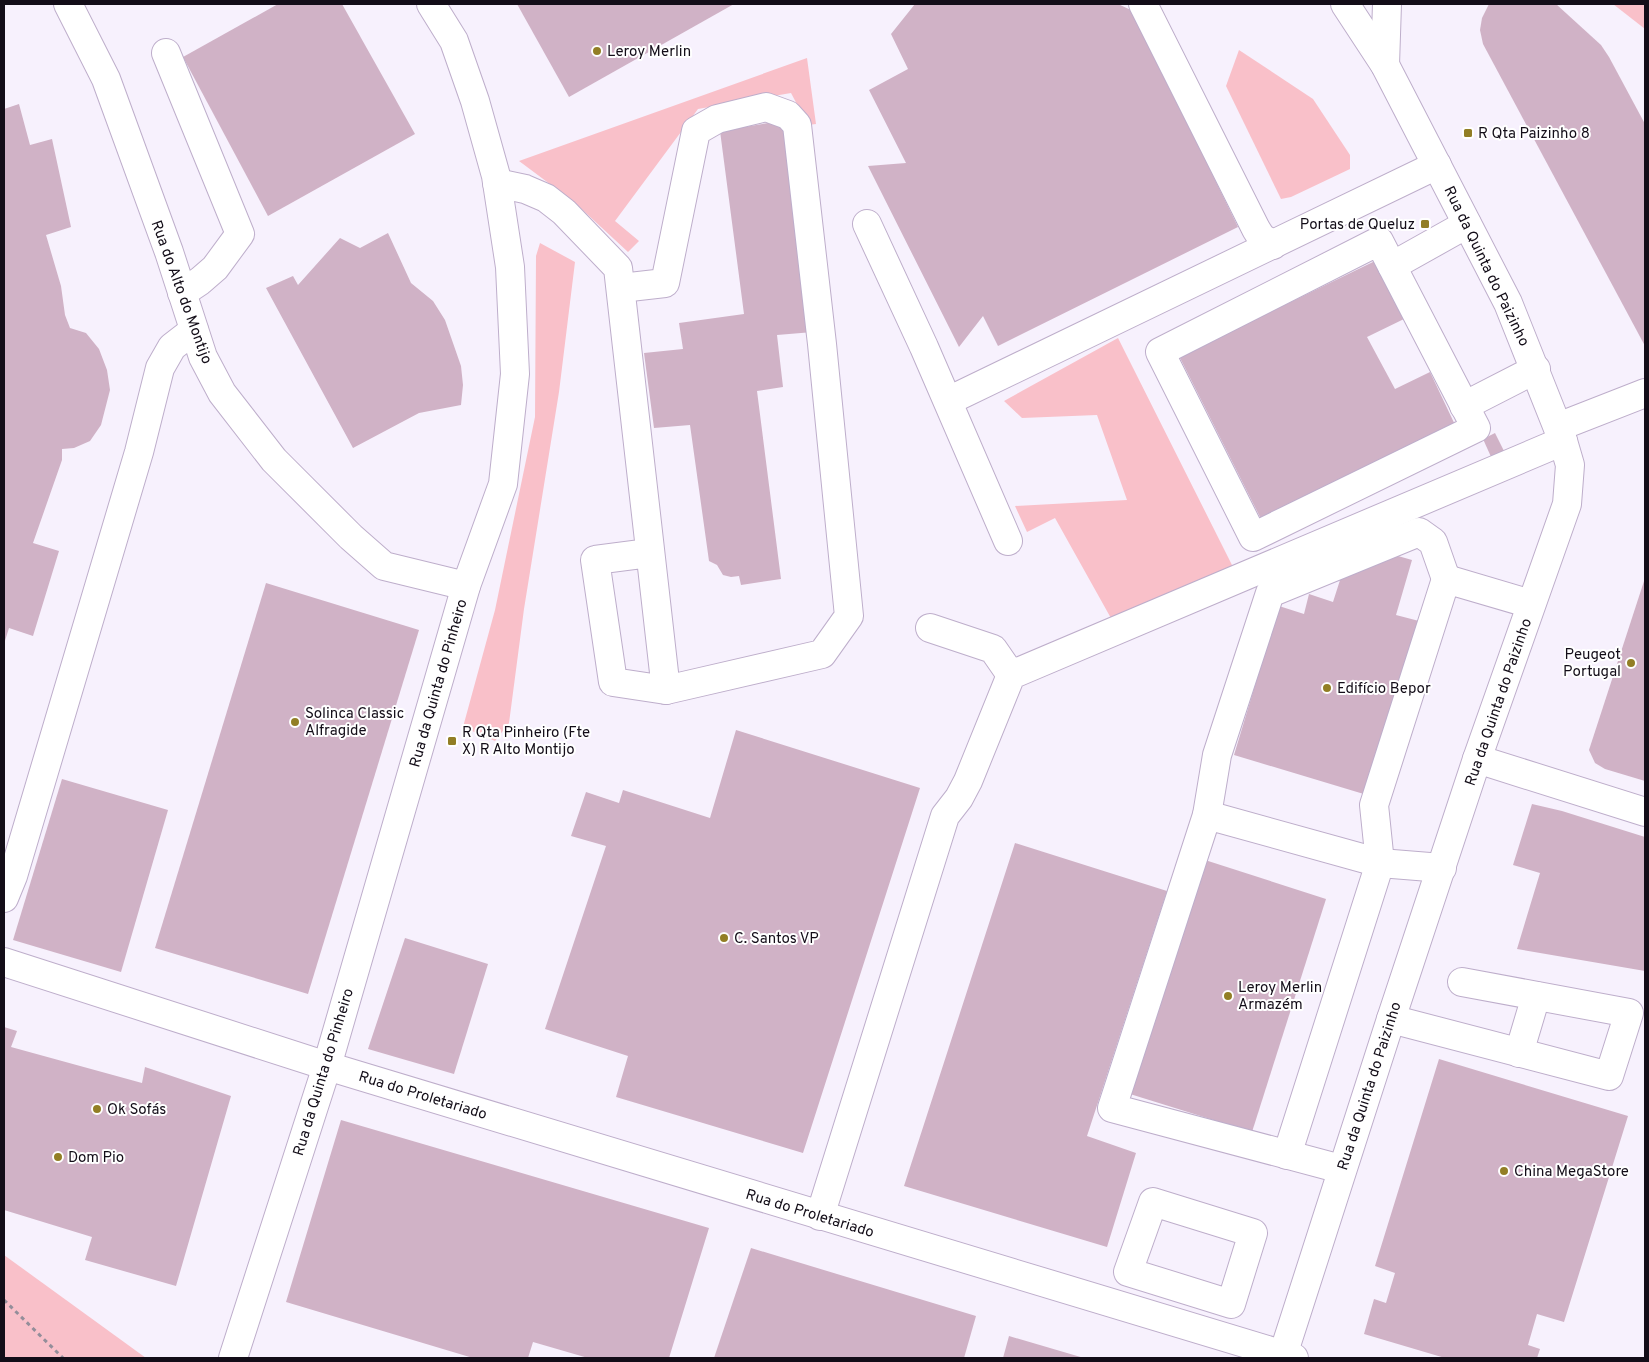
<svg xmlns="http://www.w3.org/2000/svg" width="1649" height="1362" viewBox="0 0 1649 1362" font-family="Overpass,sans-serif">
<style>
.green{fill:#f9c0c9}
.building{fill:#d0b2c6}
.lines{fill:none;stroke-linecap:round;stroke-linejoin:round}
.minor-casing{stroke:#beaecb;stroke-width:30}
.path{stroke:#948e9a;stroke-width:3;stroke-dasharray:4 4;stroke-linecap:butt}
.minor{stroke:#fff;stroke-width:28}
.poi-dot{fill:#927e25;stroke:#fff;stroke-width:2}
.labels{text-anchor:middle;stroke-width:4;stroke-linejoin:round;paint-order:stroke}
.poi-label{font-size:15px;fill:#130d18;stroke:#fff;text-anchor:start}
.street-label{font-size:15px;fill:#130d18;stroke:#fff}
</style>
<rect width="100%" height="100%" fill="#f7f1fd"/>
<!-- green -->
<g class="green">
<path d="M1613,4h32v25z"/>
<path d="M1239,50l74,49 37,56v14l-59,28 -10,2 -55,-113z"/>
<path d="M807,58l9,66 -8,1 -17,-32 -93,16 -83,112 24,20 -11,11 -54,-50 -55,-41z"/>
<path d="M540,243l35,19 -16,130 -35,217 -15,114 -14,18 -32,-14 32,-117 40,-193 1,-161z"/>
<path d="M1118,338l116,231 -122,51 -57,-102 -28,14 -12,-26 112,-6 -30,-85 -75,3 -18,-17z"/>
<path d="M4,1255l142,103h-142z"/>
</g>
<!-- building -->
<g class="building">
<path d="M278,4h64l73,130 -147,82 -85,-159z"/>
<path d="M517,4h217l-165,93z"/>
<path d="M915,4h203l15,7 105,216 -240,119 -15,-30 -24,31 -91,-181 38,-3 -37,-73 39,-21 -17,-35z"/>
<path d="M1489,4h67l45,41 8,12 36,67v222l-162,-302 -3,-14 2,-12z"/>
<path d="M19,104l11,41 22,-6 19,88 -25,8 15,51 4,29 5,13 16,5 13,16 8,21 3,20 -9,35 -11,16 -16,7 -12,1v11l-29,83 26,8 -26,85 -24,-8 -5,16v-535z"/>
<path d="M768,123l13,4 9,19 23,186 -36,3 6,52 -26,4 24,188 -40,6 -2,-9 -8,1 -8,-2 -6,-10 -8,-4 -19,-136 -36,3 -10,-75 39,-4 -4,-26 65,-9 -24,-183z"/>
<path d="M388,233l23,50 22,18 12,19 16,46 2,19 -2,20 -42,8 -66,35 -87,-160 27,-12 5,9 42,-47 20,10z"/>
<path d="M1375,261l29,58 -37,18 28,52 35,-17 27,57 -193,96 -85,-169z"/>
<path d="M1495,433l10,20 -13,6 -9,-20z"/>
<path d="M1398,556l14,4 -16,55 23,6 -52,174 -133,-40 45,-149 25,8 5,-20 24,8 8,-25z"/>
<path d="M1645,578v203l-40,-12 -10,-6 -6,-13z"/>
<path d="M266,583l153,47 -111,364 -153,-46z"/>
<path d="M736,730l184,58 -117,365 -187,-56 12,-41 -83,-27 61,-183 -35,-10 15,-44 33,11 4,-13 87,28z"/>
<path d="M62,779l106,31 -47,162 -108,-32z"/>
<path d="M1532,804l30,7 83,26v134l-128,-22 23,-76 -27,-8z"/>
<path d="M1015,843l152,48 -80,245 49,17 -29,94 -203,-61z"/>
<path d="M1205,860l121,39 -74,233 -122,-38z"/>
<path d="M405,938l83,26 -34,110 -86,-25z"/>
<path d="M4,1027l13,4 -6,16 131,36 3,-16 86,29 -55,190 -91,-26 7,-23 -88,-27z"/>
<path d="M1439,1059l189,57 -64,206 -27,-8 -9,31 12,4 -3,9h-92l-81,-24 10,-35 12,4 9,-30 -20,-7z"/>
<path d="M341,1120l368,108 -40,130h-81l-55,-16 -5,16h-55l-187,-56z"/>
<path d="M751,1248l225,68 -12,42h-250z"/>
<path d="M1009,1336l75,22h-81z"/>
</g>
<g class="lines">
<defs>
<g id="minor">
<path d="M68,4l38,75 63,173 34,105 19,36 52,67 77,77 33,29 82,20"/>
<path d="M1143,4l113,225 5,8 12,8"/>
<path d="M166,53l74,181 -25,34 -15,13 -18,12"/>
<path d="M1385,65l2,-61"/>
<path d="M497,183l28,6 21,9 18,14 54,56 48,422 -53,-8 -18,-122 54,-7"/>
<path d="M867,224l57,123 84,194"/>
<path d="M1379,241l97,187 -223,109 -93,-185z"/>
<path d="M1392,266l75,-42"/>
<path d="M621,288l44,-5 31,-152 21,-12 49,-12 22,8 9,10 25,219 27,272 -27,38 -156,36"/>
<path d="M948,401l489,-236"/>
<path d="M1464,406l72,-37"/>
<path d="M1558,427l87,-34"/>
<path d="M930,628l63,21 18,26"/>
<path d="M1477,759l168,53"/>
<path d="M1207,815l10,-60 53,-162 149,-61 14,10 13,37"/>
<path d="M4,898l9,-22 126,-424 21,-84 12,-21 22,-17"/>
<path d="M4,962l323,104 967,292"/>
<path d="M1391,1019l218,57 20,-63 -167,-31"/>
<path d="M1519,1053l17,-57"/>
<path d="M1287,1155l93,-292 -6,-58 72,-226 85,25"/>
<path d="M1341,1169l-229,-61 95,-293 173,48 62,5"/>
<path d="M1153,1202l100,31 -22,71 -103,-32z"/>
<path d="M820,1216l125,-400 14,-18 9,-17 43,-106 552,-234"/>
<path d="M233,1358l94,-292 139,-480 37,-102 12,-110 -5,-107 -14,-91 -21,-75 -21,-60 -23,-37"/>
<path d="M1282,1358l109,-339 86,-260 90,-255 3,-39 -7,-24 -55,-138 -123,-238 -40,-61"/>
</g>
</defs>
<!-- minor casing -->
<use href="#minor" class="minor-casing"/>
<!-- path -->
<path class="path" d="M4,1300l59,58"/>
<!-- minor -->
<use href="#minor" class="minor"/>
</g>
<!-- markers -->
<g class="poi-dot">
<circle cx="597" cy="51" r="5"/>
<rect x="1463" y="128" width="10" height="10" rx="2.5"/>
<rect x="1420" y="219" width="10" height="10" rx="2.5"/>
<circle cx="1631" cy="663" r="5"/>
<circle cx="1327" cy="688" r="5"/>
<circle cx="295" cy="722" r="5"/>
<rect x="447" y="736" width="10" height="10" rx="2.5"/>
<circle cx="724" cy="938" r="5"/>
<circle cx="1228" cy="996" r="5"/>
<circle cx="97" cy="1109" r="5"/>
<circle cx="58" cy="1157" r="5"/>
<circle cx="1504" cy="1171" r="5"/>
</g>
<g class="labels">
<!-- poi labels -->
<g class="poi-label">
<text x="607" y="56">Leroy Merlin</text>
<text x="1478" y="138">R Qta Paizinho 8</text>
<text x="1415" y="229" text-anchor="end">Portas de Queluz</text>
<text x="1621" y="659" text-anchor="end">Peugeot<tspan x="1621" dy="17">Portugal</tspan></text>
<text x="1337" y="693">Edifício Bepor</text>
<text x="305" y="718">Solinca Classic<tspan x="305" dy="17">Alfragide</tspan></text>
<text x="462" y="737">R Qta Pinheiro (Fte<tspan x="462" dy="17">X) R Alto Montijo</tspan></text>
<text x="734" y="943">C. Santos VP</text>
<text x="1238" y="992">Leroy Merlin<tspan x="1238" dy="17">Armazém</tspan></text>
<text x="107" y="1114">Ok Sofás</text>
<text x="68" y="1162">Dom Pio</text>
<text x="1514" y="1176">China MegaStore</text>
</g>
<!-- street labels -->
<g class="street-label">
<text transform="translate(1487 266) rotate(64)" y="5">Rua da Quinta do Paizinho</text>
<text transform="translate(182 292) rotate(70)" y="5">Rua do Alto do Montijo</text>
<text transform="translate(438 683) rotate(-74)" y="5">Rua da Quinta do Pinheiro</text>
<text transform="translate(1498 702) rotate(-71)" y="5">Rua da Quinta do Paizinho</text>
<text transform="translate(323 1072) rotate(-73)" y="5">Rua da Quinta do Pinheiro</text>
<text transform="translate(1369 1086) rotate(-72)" y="5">Rua da Quinta do Paizinho</text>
<text transform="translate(423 1095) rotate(17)" y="5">Rua do Proletariado</text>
<text transform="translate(810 1213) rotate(17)" y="5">Rua do Proletariado</text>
</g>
</g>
<!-- border -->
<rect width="1649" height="1362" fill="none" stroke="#130d18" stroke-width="10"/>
</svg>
